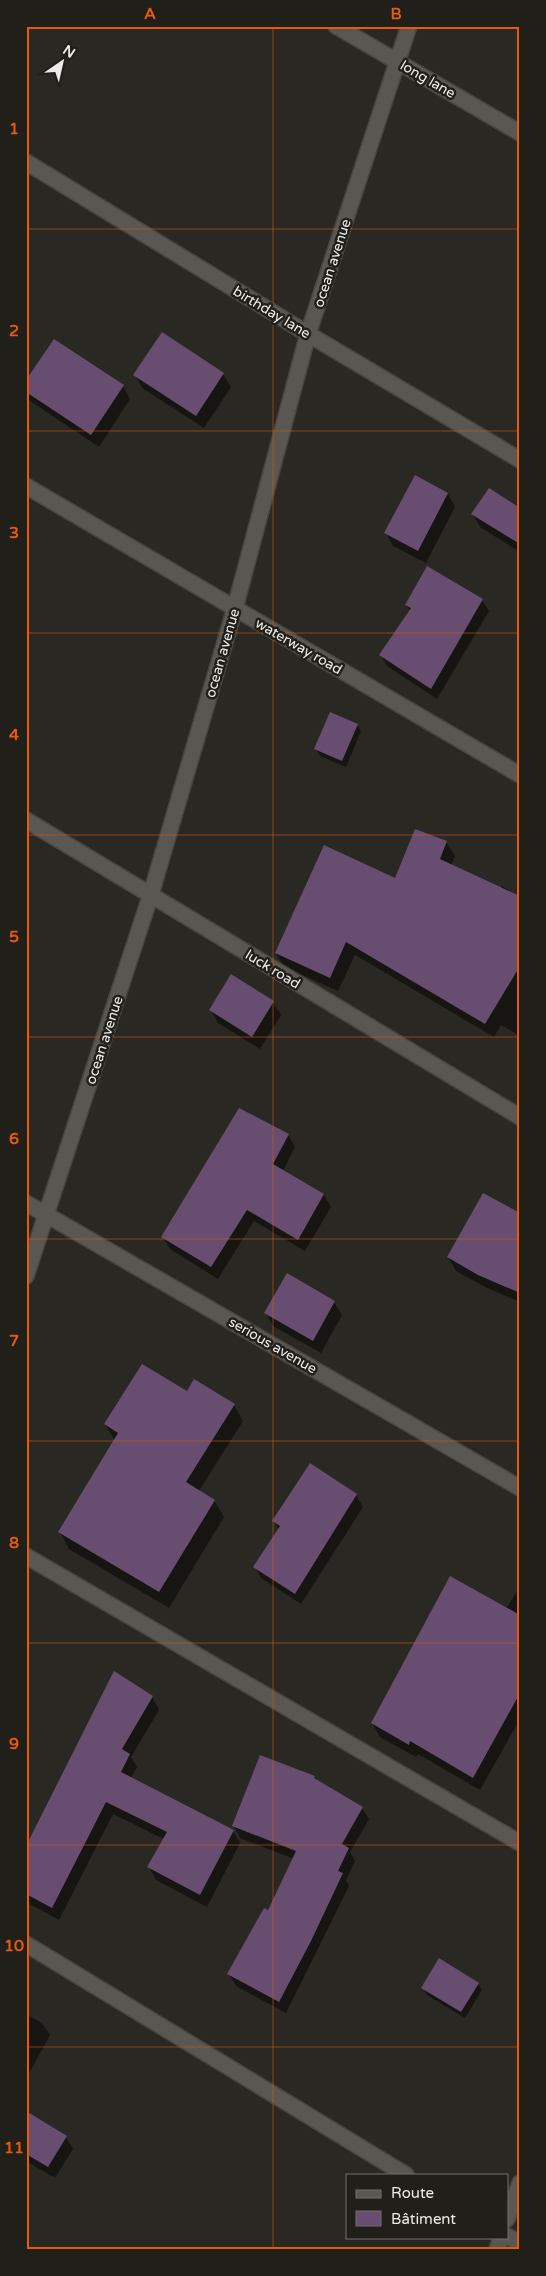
<svg xmlns="http://www.w3.org/2000/svg" width="546" height="2276" viewBox="0 0 546 2276" font-family="'Varela Round',sans-serif">
<style>
.shadow{fill:#0007}
.building{fill:#674e70}
.lines{fill:none;stroke-linecap:round;stroke-linejoin:round}
.street-casing{stroke:#474542;stroke-width:18}
.street{stroke:#595752;stroke-width:15}
.grid{fill:none;stroke:#e8590c;stroke-width:1;stroke-opacity:0.55}
.labels{text-anchor:middle;stroke-width:5;stroke-linejoin:round;paint-order:stroke}
.street-label{font-size:14px;fill:#ecebe8;stroke:#201f1a}
.neatline{fill:none;stroke:#e8590c;stroke-width:2}
.grid-label{font-size:16px;text-anchor:middle;font-weight:bold;fill:#e8590c}
</style>
<rect width="100%" height="100%" fill="#2a2823"/>
<!-- shadow -->
<g class="shadow">
<path d="M162,334l61,40 8,13 -27,41 -62,-40 -7,-13z"/>
<path d="M26,382l97,4 7,13 -31,48 -69,-46 -4,-6z"/>
<path d="M448,494l7,13 -29,56 -33,-17 -7,-13z"/>
<path d="M520,509v43l-40,-25 -7,-13z"/>
<path d="M482,600l7,11 -52,88 -50,-33 -6,-11 29,-44 -4,-6z"/>
<path d="M357,725l4,6 -15,36 -26,-11 -4,-7z"/>
<path d="M446,842l9,14 -4,10 49,23 2,-3 18,11v139l-19,-11 -7,12 -139,-82 -17,36 -54,-24 -8,-14 120,-73z"/>
<path d="M273,1002l8,13 -21,34 -42,-26 -7,-13z"/>
<path d="M288,1135l7,12 -12,24 41,24 7,12 -26,44 -51,-30 -36,58 -48,-30 -7,-12z"/>
<path d="M520,1234v68l-33,-14 -31,-17 -8,-14z"/>
<path d="M287,1275l47,27 8,13 -21,38 -48,-27 -7,-13z"/>
<path d="M187,1393l47,12 9,16 -44,70 15,9 10,17 -55,91 -100,-59 -9,-17 55,-91 -10,-17z"/>
<path d="M310,1465l46,30 7,12 -62,97 -40,-26 -6,-11 24,-37 -5,-9z"/>
<path d="M520,1587v132l-40,71 -62,-36 -2,3 -36,-20 -8,-14 134,-114z"/>
<path d="M152,1697l7,13 -28,47 6,10 -6,11 102,53 7,12 -33,64 -51,-27 -7,-13 15,-28 -51,-25 -54,106 -33,-18v-58z"/>
<path d="M261,1756l53,21 3,4 45,27 7,11 -19,33 5,9 -9,19 3,6 -63,127 -50,-27 -7,-12 40,-62 25,-53 -54,-21 -6,-12z"/>
<path d="M478,1984l4,6 -17,28 -38,-23 -4,-7z"/>
<path d="M26,2014l16,9 8,12 -24,44z"/>
<path d="M26,2113l40,24 7,12 -18,29 -29,-17z"/>
</g>
<!-- building -->
<g class="building">
<path d="M162,332l62,41 -28,43 -63,-41z"/>
<path d="M54,339l70,46 -33,50 -65,-43v-12z"/>
<path d="M415,475l33,18 -30,58 -34,-18z"/>
<path d="M489,488l31,20v36l-49,-30z"/>
<path d="M427,566l56,33 -52,90 -52,-34 32,-47 -6,-3z"/>
<path d="M330,712l28,12 -16,37 -28,-12z"/>
<path d="M415,829l32,12 -7,18 80,37v70l-35,58 -139,-82 -16,36 -55,-25 49,-108 71,33z"/>
<path d="M231,974l43,27 -22,36 -43,-27z"/>
<path d="M239,1108l50,26 -16,30 51,30 -26,46 -51,-30 -36,57 -50,-30z"/>
<path d="M483,1193l37,20v80l-42,-18 -31,-18z"/>
<path d="M287,1273l48,28 -22,40 -49,-28z"/>
<path d="M142,1364l45,27 7,-12 41,25 -49,78 29,18 -56,92 -101,-60 60,-99 -14,-9z"/>
<path d="M310,1463l47,31 -62,100 -42,-27 27,-41 -8,-5z"/>
<path d="M450,1576l70,39v78l-47,85 -63,-37 -1,4 -38,-22z"/>
<path d="M114,1671l39,25 -31,53 8,5 -9,18 113,58 -34,65 -53,-28 20,-35 -61,-30 -54,106 -26,-14v-48z"/>
<path d="M260,1755l55,21 -1,2 49,29 -21,37 7,4 -11,23 5,2 -32,68 -32,61 -52,-28 37,-66 4,2 28,-59 -64,-25z"/>
<path d="M439,1958l40,25 -18,29 -40,-24z"/>
<path d="M26,2111l41,25 -19,31 -22,-13z"/>
</g>
<g class="lines">
<defs>
<g id="street">
<path d="M336,26l184,107"/>
<path d="M26,162l282,172 212,126"/>
<path d="M26,486l494,289"/>
<path d="M26,820l494,297"/>
<path d="M26,1203l494,285"/>
<path d="M26,1276l125,-382 84,-286 73,-274 101,-308"/>
<path d="M26,1556l494,287"/>
<path d="M26,1944l380,231"/>
<path d="M507,2219l13,-36"/>
<path d="M507,2236l13,7"/>
<path d="M497,2250l4,-13"/>
</g>
</defs>
<!-- street casing -->
<use href="#street" class="street-casing"/>
<!-- street -->
<use href="#street" class="street"/>
</g>
<!-- grid -->
<path class="grid" d="M273,26v2224M26,229h494M26,431h494M26,633h494M26,835h494M26,1037h494M26,1239h494M26,1441h494M26,1643h494M26,1845h494M26,2047h494"/>
<g class="labels">
<!-- street labels -->
<g class="street-label">
<text transform="translate(428 79) rotate(30)" y="5">long lane</text>
<text transform="translate(332 263) rotate(-72)" y="5">ocean avenue</text>
<text transform="translate(272 312) rotate(31)" y="5">birthday lane</text>
<text transform="translate(299 646) rotate(30)" y="5">waterway road</text>
<text transform="translate(222 653) rotate(-74)" y="5">ocean avenue</text>
<text transform="translate(273 969) rotate(31)" y="5">luck road</text>
<text transform="translate(104 1040) rotate(-72)" y="5">ocean avenue</text>
<text transform="translate(273 1345) rotate(30)" y="5">serious avenue</text>
</g>
</g>
<!-- border -->
<rect width="546" height="2276" fill="none" stroke="#201f1a" stroke-width="55"/>
<!-- legend -->
<rect x="346" y="2174" width="162" height="65" fill="#201f1a" stroke="#72716c"/>
<rect x="356" y="2190" width="25" height="8" fill="#595752" stroke="#72716c"/>
<text x="391" y="2198" font-size="15" fill="#ecebe8">Route</text>
<rect x="356" y="2211" width="25" height="15" fill="#674e70" stroke="#72716c"/>
<text x="391" y="2224" font-size="15" fill="#ecebe8">Bâtiment</text>
<!-- north arrow -->
<g transform="translate(62 62) rotate(34)" stroke="#201f1a" stroke-width="4" paint-order="stroke">
<path d="M0-4L9 19L0 12L-9 19Z" fill="#ecebe8"/>
<text y="-8" font-size="14" font-weight="bold" text-anchor="middle" fill="#ecebe8">N</text>
</g>
<rect x="28" y="28" width="490" height="2220" class="neatline"/>
<g class="grid-label">
<text x="150" y="19">A</text>
<text x="396" y="19">B</text>
<text x="14" y="134">1</text>
<text x="14" y="336">2</text>
<text x="14" y="538">3</text>
<text x="14" y="740">4</text>
<text x="14" y="942">5</text>
<text x="14" y="1144">6</text>
<text x="14" y="1346">7</text>
<text x="14" y="1548">8</text>
<text x="14" y="1749">9</text>
<text x="14" y="1951">10</text>
<text x="14" y="2153">11</text>
</g>
</svg>
